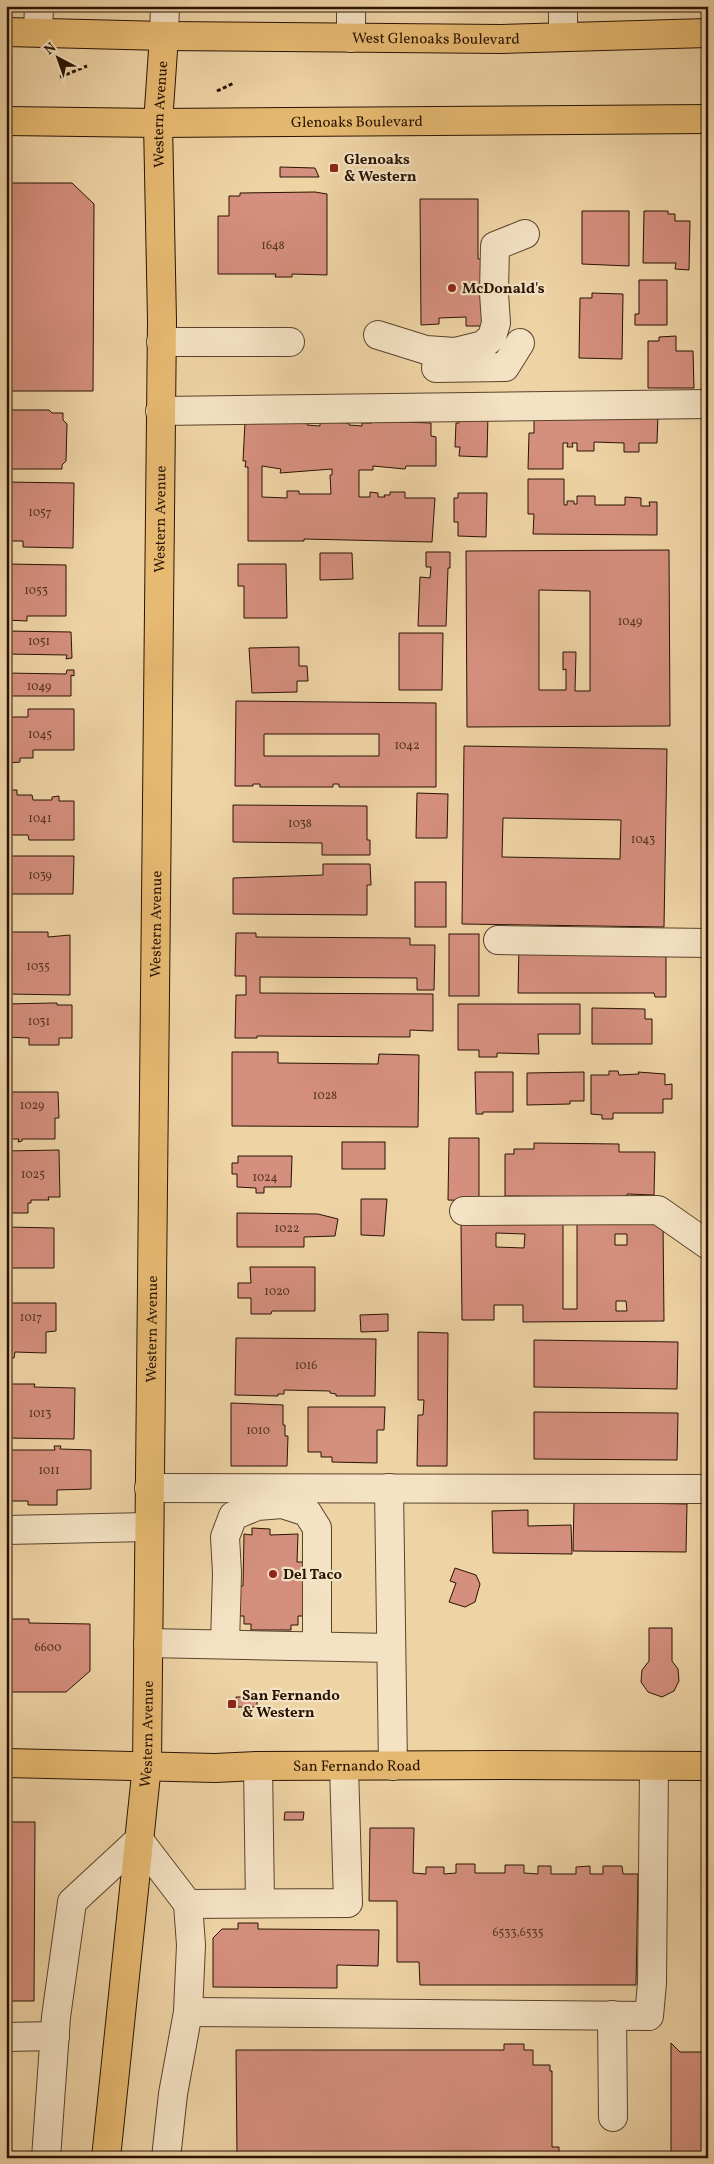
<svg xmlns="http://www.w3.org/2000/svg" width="714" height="2164" viewBox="0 0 714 2164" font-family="Vollkorn,serif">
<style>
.building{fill:#d58f7e;stroke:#291302;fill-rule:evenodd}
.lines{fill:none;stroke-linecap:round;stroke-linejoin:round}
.minor-casing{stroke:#5a432b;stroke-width:30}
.major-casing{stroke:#291302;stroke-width:30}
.path{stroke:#291302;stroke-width:3;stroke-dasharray:4 2.5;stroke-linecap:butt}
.minor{stroke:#f4e2c4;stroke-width:28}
.major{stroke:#e7ba72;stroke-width:28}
.poi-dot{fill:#8f2418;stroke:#f4e2c4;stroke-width:2}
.labels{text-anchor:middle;stroke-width:4.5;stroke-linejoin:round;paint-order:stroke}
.number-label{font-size:12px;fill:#543221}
.street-label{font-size:15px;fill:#291302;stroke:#f4e2c4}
.poi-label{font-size:15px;font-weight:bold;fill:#291302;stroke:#f4e2c4;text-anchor:start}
</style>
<rect width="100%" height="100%" fill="#eed3a5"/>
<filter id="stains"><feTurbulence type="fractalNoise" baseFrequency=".004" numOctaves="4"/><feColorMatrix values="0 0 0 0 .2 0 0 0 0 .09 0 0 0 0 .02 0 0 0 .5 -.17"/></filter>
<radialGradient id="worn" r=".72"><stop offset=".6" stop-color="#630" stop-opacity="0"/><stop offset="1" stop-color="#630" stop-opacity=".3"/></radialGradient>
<!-- building -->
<g class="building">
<path d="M280,167l35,1 4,9h-39z"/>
<path d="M6,183h66l22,21 -1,187h-87z"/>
<path d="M315,192l12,2v81l-35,-1v3h-17l1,-3h-58v-58h11v-20h11v-3z"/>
<path d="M420,199h58v60h5v67h-17v-9l-27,1v6l-18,1z"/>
<path d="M582,211h47v55l-47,-2z"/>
<path d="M644,211h24v3h7v7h15l-1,49 -14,-1 1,-6h-33z"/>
<path d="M639,280h28v45h-32v-11h4z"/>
<path d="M592,293l31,1 -1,65 -43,-1 1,-60h12z"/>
<path d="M676,336v15h17l1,37h-46v-47h11v-4z"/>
<path d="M9,410h40l3,3h11v7l4,4 -1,37 -4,4v4h-56v-58z"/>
<path d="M534,413l124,1 -1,29h-18v9h-15v-9l-30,-1v9h-17v-8h-5l1,4h-6l1,-4h-5v26h-35l1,-36h5z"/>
<path d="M459,414h29l-1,43 -28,-1 1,-9h-5l1,-24h3z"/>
<path d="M373,421l58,2v13l5,1v29h-30l-1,3 -32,-3v4h-14v27h11v-5l8,1v4h7l-1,-2h6v-3h15v6h30l-3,44 -128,-3v2h-56v-74h-3l1,-6h-3l2,-39h63l-1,3 13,1v-4l29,1v2l13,1v-3h10zM262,466l19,3 -1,4 52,-4v6h-2l1,19h-32v-3h-12v7l-25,-1z"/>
<path d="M528,479h36v26h3v-4h7v3h3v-8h18v9h30v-8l16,1v8h9l-1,-4h8v33l-124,-1 1,-20h-6z"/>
<path d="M6,482l68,1 -1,65 -50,-1v-6h-17z"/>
<path d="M458,493h29l-1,44 -28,-1v-14h-4v-24h4z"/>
<path d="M669,550l1,176 -203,1 -1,-176zM539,590l51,1v100h-15l1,-39h-13v18l3,-1v21h-27z"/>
<path d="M426,552h24v16h-2l-2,58h-28l2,-49 10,1 1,-11h-5z"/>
<path d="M320,553h32l1,26 -33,1z"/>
<path d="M6,564l60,1v51h-39v5l-21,-1z"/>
<path d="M238,564h48l1,54h-43v-32h-6z"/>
<path d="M6,631l65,1 1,26 -6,1 1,-4 -61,-1z"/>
<path d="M399,633h44l-1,57h-43z"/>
<path d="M299,647v19h8l1,15h-11v11l-45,1 -3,-45z"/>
<path d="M67,670h7v6l-3,-1v21h-65v-23l60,1z"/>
<path d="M236,701l200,2v84h-97v-3h-6v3h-73v-3h-7v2h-18zM264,734h115v22h-115z"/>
<path d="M28,709h46v41h-41v8h-13v4l-11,1v-5h-3v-41h22z"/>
<path d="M464,746l203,3 -3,178 -202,-3zM503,818l118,2 -1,39 -118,-2z"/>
<path d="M10,790h7v5h15l1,5h19v-3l7,-1v5h15v39h-45l-1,-5h-22v-41h4z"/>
<path d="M417,793l31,1 -1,44h-31z"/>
<path d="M233,805l134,1v34h3v15h-48v-12l-89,-1z"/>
<path d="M6,856h68l-1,38h-67z"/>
<path d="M323,864h47l1,21h-4v30l-134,-1v-36l90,-3z"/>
<rect x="415" y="882" width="31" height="45"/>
<path d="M6,932h42v5l22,-2v60l-64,-1z"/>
<path d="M236,933h20v4l154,1v7h25l-1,45h-17v-12l-157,-1v16l173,1v37l-23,-1v7l-153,-1v2h-22l1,-43h10v-19h-11z"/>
<rect x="449" y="934" width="30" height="62"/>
<path d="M519,947l147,6v44h-11l-1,-4h-136z"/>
<path d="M53,1003h4v2h15v33h-13v7h-30v-7l-23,-1v-33z"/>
<path d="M458,1004h122v30h-42l1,20 -42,-1v4h-18v-7h-21z"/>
<path d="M592,1008l53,1v10h7v25h-60z"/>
<path d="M232,1052h46v11l100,1 1,-10 40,1 -1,72 -186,-1z"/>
<path d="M609,1071h9l1,4 20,-1 -1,-2 27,2v11l7,-1v15h-9v14h-50v6h-11v-4l-11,-1v-39h18z"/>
<path d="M475,1072h38v40h-30v2h-7z"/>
<path d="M584,1072v29h-14v3l-43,1v-32z"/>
<path d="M6,1092h52l1,26h-4v21h-33v2l-4,1 1,-3h-13z"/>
<path d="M449,1138h30v63l-31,-1z"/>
<rect x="342" y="1142" width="43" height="27"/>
<path d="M534,1143l85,1v8h36l-1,43 -27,-1v3l-122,-1v-42h9v-5h20z"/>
<path d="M59,1150l1,47h-12l1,3h-18v3h-3v10h-20v-10h-2v-52z"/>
<path d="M238,1156h54l-1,31h-27v6h-8v-5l-19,-1v-13h-5v-11h6z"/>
<path d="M361,1199h26l-3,37 -23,-1z"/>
<path d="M237,1213l81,1 20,5 -3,17 -31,1v10h-67z"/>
<path d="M563,1214v95h14v-85h66v-7l20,7 1,97 -141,1v-17h-29v15h-32l-1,-96h82zM496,1233l29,1 -1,14 -28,-1zM615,1234h12v11h-12zM616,1301h10l1,10h-11z"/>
<path d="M6,1227l48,1v40h-48z"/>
<path d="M250,1267h65v44h-43l-1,3h-20v-16h-13v-15h13z"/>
<path d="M6,1303h50v28l-10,1v21l-31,-1 -1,6h-8z"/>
<path d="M388,1314v17l-27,1 -1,-17z"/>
<path d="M418,1332l30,1 -1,133h-30l1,-51h5l1,-15h-6z"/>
<path d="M236,1338l140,1 -1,57h-39v-2l-6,-1v-2l-46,-1v4h-6v2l-43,-1z"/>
<path d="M534,1340l144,2 -1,47 -143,-2z"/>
<path d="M6,1384h29l-1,3 41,1 -1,51 -68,-1z"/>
<path d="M231,1403l52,2v20h2v11h3l-1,30h-56z"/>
<path d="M308,1407h77l-1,23h-7v33l-45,-1v-5h-11v-5h-13z"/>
<path d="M534,1412l144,1 -1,47 -143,-1z"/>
<path d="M54,1446h7l-1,3 31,1v39l-34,1v15h-29v-4h-22v-51h49z"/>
<path d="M574,1502l113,2 -1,48 -113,-1z"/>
<path d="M528,1510v16l43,-1 1,29 -79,-1 -1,-42z"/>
<path d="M252,1528l18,1v6l28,-1 -1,28h7l-1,54h-5v9h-7v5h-40v-6h-7v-8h-6l1,-30h4l1,-52 8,1z"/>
<path d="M455,1568l21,7 4,9 -5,18 -10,5 -16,-5 7,-19 -6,-2z"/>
<path d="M6,1619h23v4l61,1v47l-24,21h-60z"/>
<path d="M649,1628h23v33l6,8 1,12 -5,10 -12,6 -14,-5 -7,-10 1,-12 7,-9z"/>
<path d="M236,1697h21v10h-22z"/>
<path d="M285,1812h19l-1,8h-19z"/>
<path d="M6,1822h29l-1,179h-28z"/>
<path d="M370,1828h44l-1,45 13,1v-7h18v7l12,-1v-9h19v9h30v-8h19v8l14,1v-8h13v8h25v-7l14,-1v8h13v-8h19l1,8h15l-2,111h-216l-1,-23h-22v-61h-28z"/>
<path d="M238,1923h20v6l121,1 -1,36 -41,-1v23l-124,-1v-49l9,-9h16z"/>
<path d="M671,2043l9,9h28v106h-37z"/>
<path d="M504,2044h20v6h9v15h17v6h2v76h7v7h19v4h-341l-1,-108h268z"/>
</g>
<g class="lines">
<defs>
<g id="minor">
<path d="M351,6v32"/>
<path d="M563,6v31"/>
<path d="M38,32l1,-26"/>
<path d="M164,36l1,-30"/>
<path d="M378,335l48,15 29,2 28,-7 9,-8 4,-14 -2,-30 1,-47 30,-12"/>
<path d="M161,342h129"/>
<path d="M436,368l69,-1 15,-24"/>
<path d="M160,411l548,-7"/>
<path d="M498,940l210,3"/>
<path d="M464,1211l194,-1 50,35"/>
<path d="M149,1488l559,1"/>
<path d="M389,1488l4,278"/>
<path d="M6,1530l143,-3"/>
<path d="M148,1643l243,5"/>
<path d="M225,1644l2,-71 -2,-36 8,-21 24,-10 25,-2 25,8 10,16v118"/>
<path d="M258,1766l2,137"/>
<path d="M188,1904l160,-1 -4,-137"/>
<path d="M188,2012l461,4 3,-33 2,-216"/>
<path d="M612,2015l1,102"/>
<path d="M6,2037l49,-1"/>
<path d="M46,2158l10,-141 16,-115 67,-62 49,64 3,41 -3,67 -15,82 -7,64"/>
</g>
<g id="major">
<path id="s1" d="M6,32l158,4 337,3 207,-6"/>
<path id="s2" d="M6,121l152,2 550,-4"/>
<path id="s3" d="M6,1763l209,5 43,-2 246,-1 204,1"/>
<path id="s4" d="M106,2158l41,-393 15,-1444 -4,-198 6,-87"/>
</g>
</defs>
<!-- minor casing -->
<use href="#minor" class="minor-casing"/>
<!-- major casing -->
<use href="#major" class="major-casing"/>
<!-- path -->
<g class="path">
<path d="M60,77l27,-11"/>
<path d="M217,91l17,-8"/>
</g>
<!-- minor -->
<use href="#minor" class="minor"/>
<!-- major -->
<use href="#major" class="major"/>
</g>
<!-- markers -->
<g class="poi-dot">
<rect x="329" y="163" width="10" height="10" rx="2.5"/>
<circle cx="452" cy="288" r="5"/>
<circle cx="273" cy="1574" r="5"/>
<rect x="227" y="1699" width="10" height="10" rx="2.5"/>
</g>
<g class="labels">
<!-- number labels -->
<g class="number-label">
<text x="273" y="249">1648</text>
<text x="40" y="516">1057</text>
<text x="36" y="594">1053</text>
<text x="630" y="625">1049</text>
<text x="39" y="645">1051</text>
<text x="39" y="690">1049</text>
<text x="40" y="738">1045</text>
<text x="407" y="749">1042</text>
<text x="40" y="822">1041</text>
<text x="300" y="827">1038</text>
<text x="643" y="843">1043</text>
<text x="40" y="879">1039</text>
<text x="38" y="970">1035</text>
<text x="39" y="1025">1031</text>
<text x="325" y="1099">1028</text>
<text x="32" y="1109">1029</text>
<text x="33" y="1178">1025</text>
<text x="265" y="1181">1024</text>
<text x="287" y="1232">1022</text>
<text x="277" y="1295">1020</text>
<text x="31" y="1321">1017</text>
<text x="306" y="1369">1016</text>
<text x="40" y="1417">1013</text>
<text x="258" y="1434">1010</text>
<text x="49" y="1474">1011</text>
<text x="48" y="1651">6600</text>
<text x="518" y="1936">6533,6535</text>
</g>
<!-- street labels -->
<g class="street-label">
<text dy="5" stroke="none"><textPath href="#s1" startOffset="430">West Glenoaks Boulevard</textPath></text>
<text dy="5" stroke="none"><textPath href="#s4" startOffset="2046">Western Avenue</textPath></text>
<text dy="5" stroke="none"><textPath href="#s2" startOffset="351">Glenoaks Boulevard</textPath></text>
<text dy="5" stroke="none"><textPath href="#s4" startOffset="1641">Western Avenue</textPath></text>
<text dy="5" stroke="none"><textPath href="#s4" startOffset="1236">Western Avenue</textPath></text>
<text dy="5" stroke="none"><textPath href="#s4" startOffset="831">Western Avenue</textPath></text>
<text dy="5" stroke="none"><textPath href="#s4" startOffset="426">Western Avenue</textPath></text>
<text dy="5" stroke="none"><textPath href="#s3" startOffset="351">San Fernando Road</textPath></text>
</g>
<!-- poi labels -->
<g class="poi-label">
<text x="344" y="164">Glenoaks<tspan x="344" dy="17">&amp; Western</tspan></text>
<text x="462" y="293">McDonald's</text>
<text x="283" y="1579">Del Taco</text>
<text x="242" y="1700">San Fernando<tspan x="242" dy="17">&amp; Western</tspan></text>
</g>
</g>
<!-- margin -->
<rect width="714" height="2164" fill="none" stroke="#eed3a5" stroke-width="25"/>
<rect x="8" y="8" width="699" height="2149" fill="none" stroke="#291302" stroke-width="2.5"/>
<rect x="12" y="12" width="689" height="2139" fill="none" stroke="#291302"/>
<!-- north arrow -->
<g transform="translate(58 58) rotate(319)" stroke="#f4e2c4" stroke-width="4" paint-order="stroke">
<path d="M0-4L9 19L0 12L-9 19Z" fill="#291302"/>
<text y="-8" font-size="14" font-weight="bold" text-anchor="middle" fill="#291302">N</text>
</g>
<rect width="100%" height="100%" filter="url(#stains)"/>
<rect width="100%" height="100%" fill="url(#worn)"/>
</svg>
